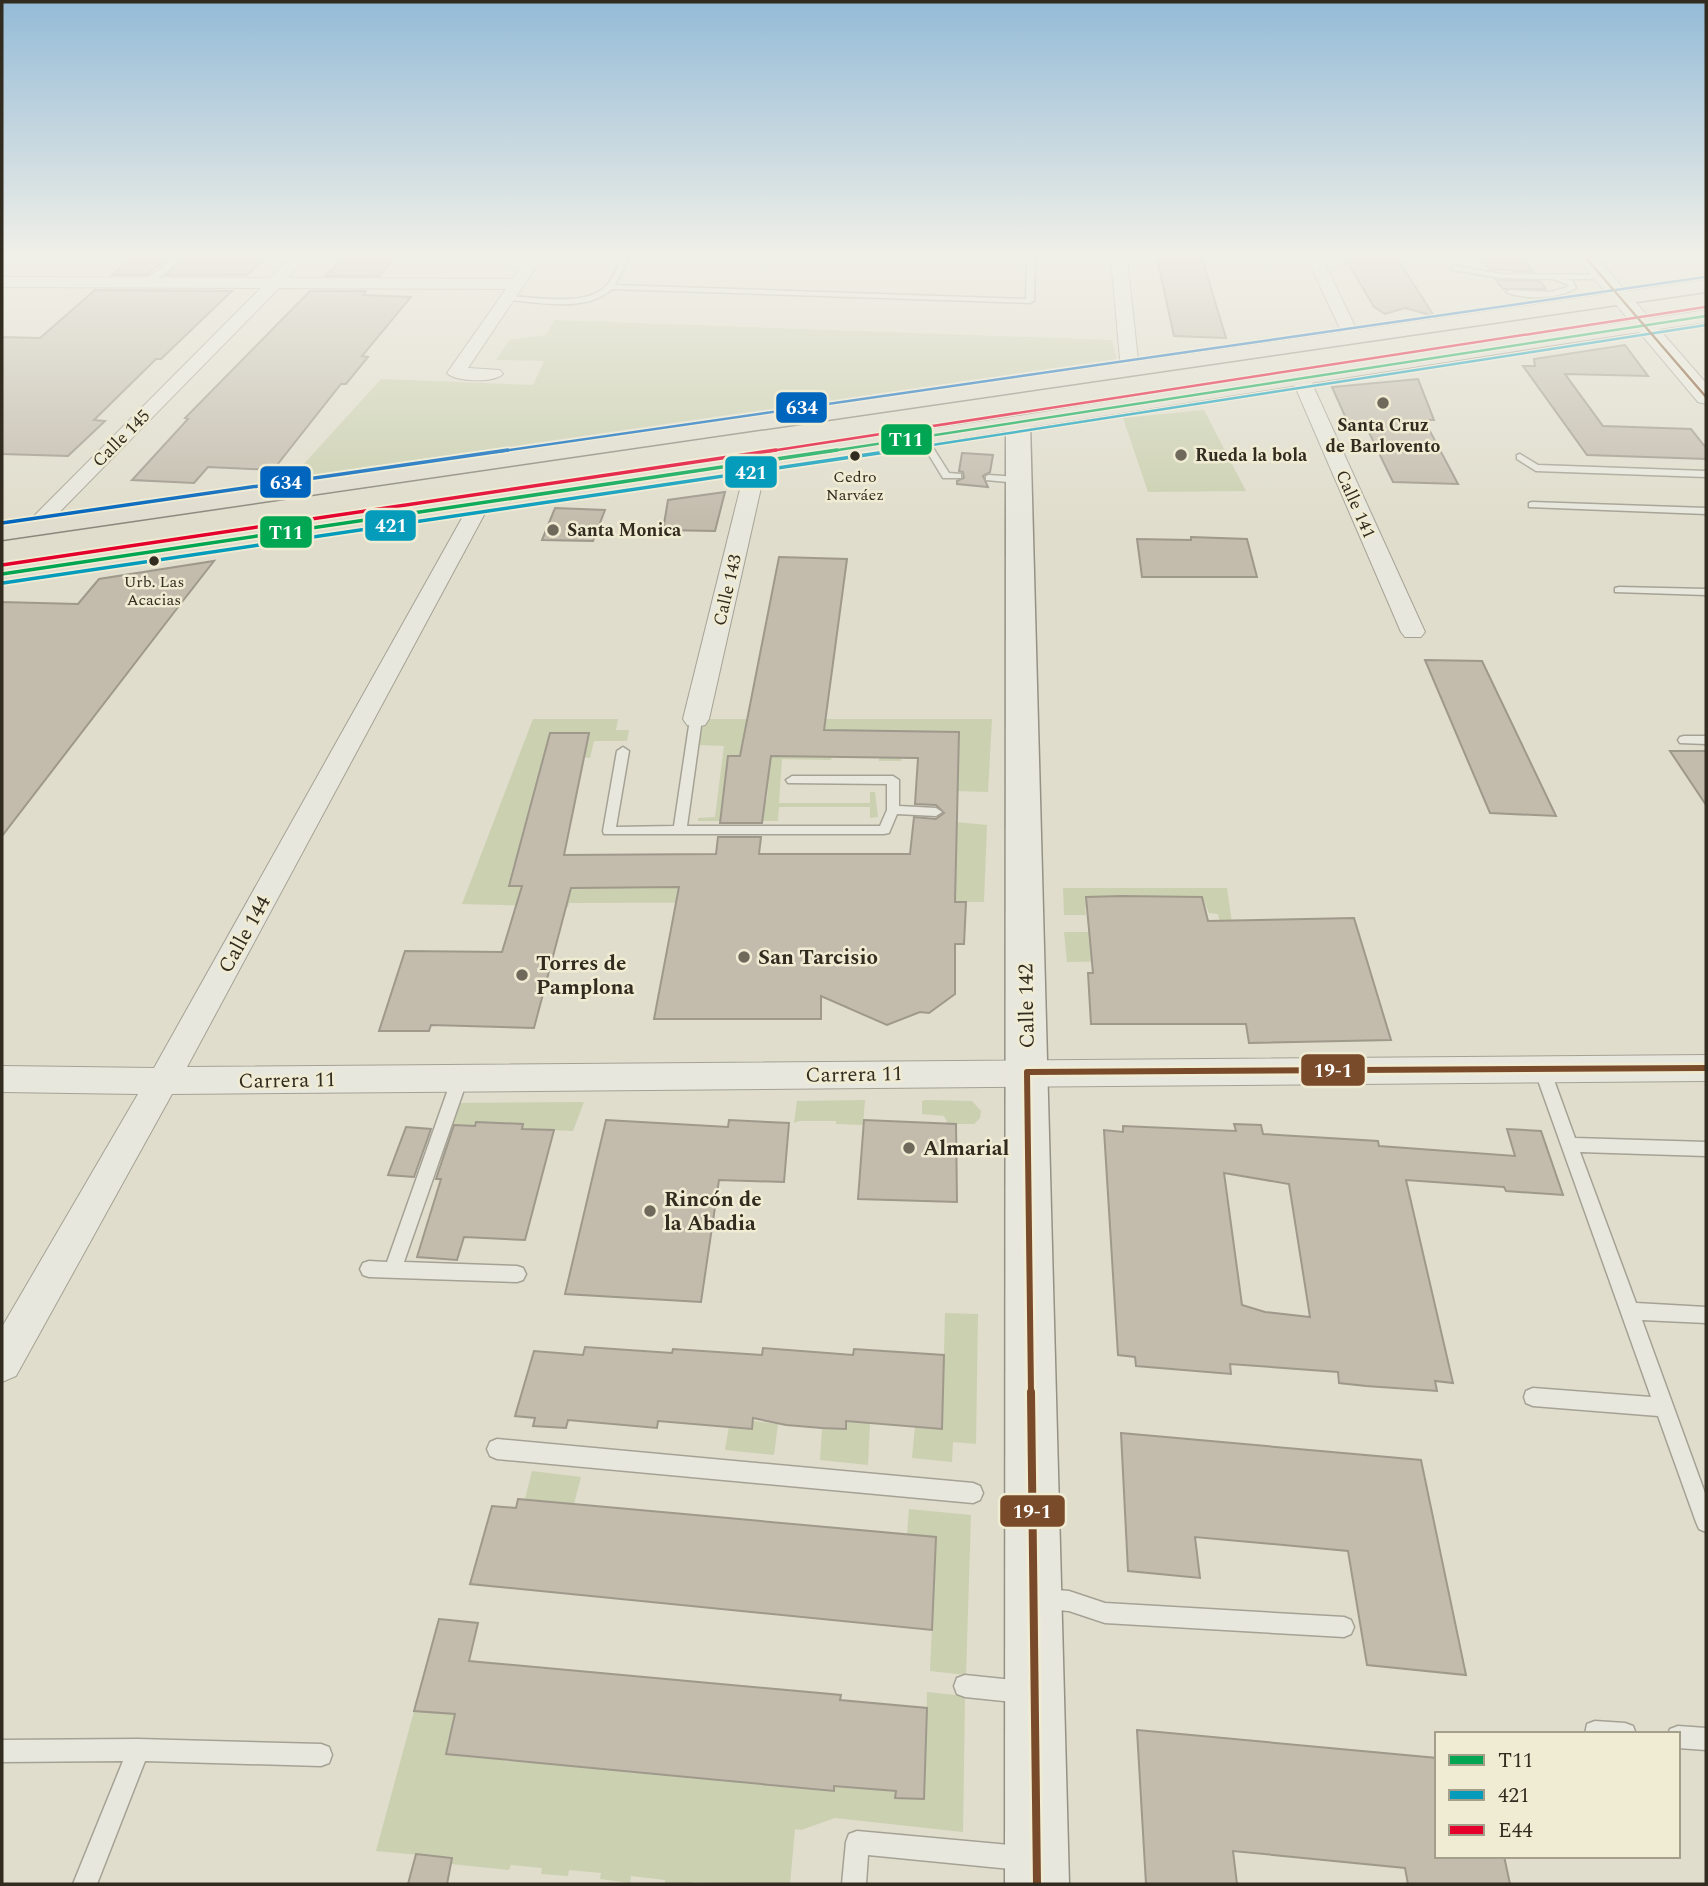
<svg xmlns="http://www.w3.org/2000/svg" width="1708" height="1886" viewBox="0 0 1708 1886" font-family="Spectral,serif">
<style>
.green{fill:#cbd0b0}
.building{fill:#c3bcad;stroke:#9f998c;stroke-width:2;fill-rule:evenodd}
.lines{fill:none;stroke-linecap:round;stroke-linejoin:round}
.service-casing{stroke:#a5a295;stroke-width:3}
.minor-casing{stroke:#a5a295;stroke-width:2}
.tertiary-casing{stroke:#a5a295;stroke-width:2}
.secondary-casing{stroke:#959185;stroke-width:3}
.primary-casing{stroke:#8b877c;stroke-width:3}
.service{fill:#e8e7dd;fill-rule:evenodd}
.minor{fill:#e8e7dd;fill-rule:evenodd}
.tertiary{fill:#e8e7dd;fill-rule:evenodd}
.secondary{fill:#e8e7dd;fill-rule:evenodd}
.primary{fill:#e0ddcf;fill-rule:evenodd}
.bus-1-far1-casing{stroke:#f0ecd3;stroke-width:5}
.bus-1-casing{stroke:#f0ecd3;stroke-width:7}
.bus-2-far1-casing{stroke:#f0ecd3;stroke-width:5}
.bus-2-casing{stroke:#f0ecd3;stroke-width:7}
.bus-3-far1-casing{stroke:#f0ecd3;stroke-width:5}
.bus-3-casing{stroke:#f0ecd3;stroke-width:7}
.bus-4-far1-casing{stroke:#f0ecd3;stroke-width:5}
.bus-4-casing{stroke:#f0ecd3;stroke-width:7}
.bus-5-far2-casing{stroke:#f0ecd3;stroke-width:5}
.bus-5-far1-casing{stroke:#f0ecd3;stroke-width:11}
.bus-5-casing{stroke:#f0ecd3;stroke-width:13}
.bus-1-far1{stroke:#00a651;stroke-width:2.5}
.bus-1{stroke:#00a651;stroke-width:3.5}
.bus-2-far1{stroke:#059cbc;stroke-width:2.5}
.bus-2{stroke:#059cbc;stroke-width:3.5}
.bus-3-far1{stroke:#e4002b;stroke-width:2.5}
.bus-3{stroke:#e4002b;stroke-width:3.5}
.bus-4-far1{stroke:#0065bd;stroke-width:2.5}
.bus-4{stroke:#0065bd;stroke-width:3.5}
.bus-5-far2{stroke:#7a4b2a;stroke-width:2.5}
.bus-5-far1{stroke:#7a4b2a;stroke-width:6}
.bus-5{stroke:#7a4b2a;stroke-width:8}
.poi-dot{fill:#6f695c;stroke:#f0ecd3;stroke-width:2.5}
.bus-dot{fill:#322b1f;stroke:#f0ecd3;stroke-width:2.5}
.labels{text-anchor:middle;stroke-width:5;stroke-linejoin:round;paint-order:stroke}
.far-bus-label{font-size:16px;fill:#322b1f;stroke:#f0ecd3}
.far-poi-label{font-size:18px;font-weight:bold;fill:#322b1f;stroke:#f0ecd3;text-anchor:start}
.far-street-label{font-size:18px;fill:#322b1f;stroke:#f0ecd3}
.street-label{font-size:21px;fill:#322b1f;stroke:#f0ecd3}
.poi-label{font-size:21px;font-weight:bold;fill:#322b1f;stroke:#f0ecd3;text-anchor:start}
.line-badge{stroke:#f0ecd3;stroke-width:2.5}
.badge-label{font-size:19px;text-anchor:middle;font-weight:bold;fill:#fff}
</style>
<rect width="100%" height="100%" fill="#e0ddcc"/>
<!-- green -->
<g class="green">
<path d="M554,320l558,20 5,19 -826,119 90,-99 152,6 11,-24 -48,-1 13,-20 37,-5z"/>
<path d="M1204,410l42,81 -98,1 -25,-74z"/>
<path d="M533,719h85l-2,11h13l-2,11h-33l-4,17 -6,-1 5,-24h-39l-28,104 -3,26h-5l-6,23 139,1 225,-34h20v3l63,15v-49l32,3 -3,77 -415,1 -1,4 -106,-3z"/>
<path d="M704,719h288l-4,73 -31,-1 2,-59 -39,-1 -2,24 -17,-1v7h-22v-3h12v-25l-89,4 -58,-1 -2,11 4,9h-18l-7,61 46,-18 2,-25 -5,-26 37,9h31l-1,3 -49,-1 -3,44h91v-11h5l3,25 -8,1v-11h-91l-1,14h-80v-3l17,-1 9,-71 -25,-1z"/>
<path d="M1063,888h164l10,71 -170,3 -3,-30h25l1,4 133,-3 -5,-19 -9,-1 -7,-16 -34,3 -1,-4h-46l-36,12 1,7h-22z"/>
<path d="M865,1100l-2,25 -27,-1v-3h-37l-5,2 3,-22z"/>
<path d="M925,1100l47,1 9,10 -1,7 -6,6h-26l-4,-8 -22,-2v-13z"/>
<path d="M584,1102l-11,29 -51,-2v-5l-46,-2 -1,4 -23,-1 9,-22z"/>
<path d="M945,1313l33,1 -2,130 -23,-2 -1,20 -40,-4 3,-32 27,2z"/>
<path d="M753,1421l25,3 -4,31 -49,-5 4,-24z"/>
<path d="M846,1422l24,1 -2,42 -48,-5 2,-32 24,1z"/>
<path d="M532,1471l49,6 -7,27 -49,-5z"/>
<path d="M909,1509l62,6 -5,160 -36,-4 6,-134 -29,-3z"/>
<path d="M927,1692l38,4 -2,136 -128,-14 -34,12 -6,-1 -5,55 -97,-2v2h-28v-4l-34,-4 -1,7 -30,-4 1,-6 -32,-3 -1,6 -27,-2 1,-6 -31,-3 -2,5 -58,-6 1,-6 -76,-7 38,-140 41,3 -9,40 31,4 1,-7 27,3 -1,7 28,2 1,-6 29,8 33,4 2,-6 28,3v6l30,2 28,-2v5l31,3 2,-6 26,3 -1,6 35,3 1,-6 30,8 26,3 1,-6 62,7v6l28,1z"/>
</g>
<!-- building -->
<g class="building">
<path d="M131,258h37l-22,17h-34z"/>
<path d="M182,258h83l-18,17h-80z"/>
<path d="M343,258h51l-15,18h-54z"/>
<path d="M1157,258h45l24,80 -52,-2z"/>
<path d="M1345,258h52l37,58 -29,-8 -20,6 -11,-7z"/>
<path d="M1481,258h42l10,14 -44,-3z"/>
<path d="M1496,280l44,1 6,8h-43z"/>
<path d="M95,290l137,1 -71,68h-5l-62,61 11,1 -37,35 -66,-2v-117l38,1z"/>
<path d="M310,291h56l-3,4 48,2 -49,59 6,1 -22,27h-5l-68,86 -65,-3 -14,16 -62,-3 56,-61 -3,-1z"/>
<path d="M1625,345l23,31 -83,-2 38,52 88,3 15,19v11l-119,-4 -64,-89h12l-1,-7z"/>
<path d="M1418,379l16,41h-10l34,64 -65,-2 -29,-60 -16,1 -16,-36z"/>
<path d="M962,453l31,2 -3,17 -7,4 5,11 -31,-3v-3l7,-3 -1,-6 -4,-1z"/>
<path d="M725,492l-10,39 -52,-1 5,-30z"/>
<path d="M555,508l50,2 -12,31 -51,-1z"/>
<path d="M1191,537l56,2 10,38h-115l-5,-38 54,1z"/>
<path d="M779,557l68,2 -23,171 135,2 -4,170h11l-2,42h-9v50l-26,19 -9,-1 -33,13 -66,-29v23h-167l25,-132 -108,1 -37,140 -103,-3 -2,6h-50l26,-80 97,1 20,-66h-13l41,-153h39l-25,122 152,-1 2,-17h43l-2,17h151l4,-37 22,2 8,-6 -8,-8 -21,-1 3,-46 -147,-2 -9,67h-42l8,-67h12z"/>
<path d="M214,561l-32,41 -180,234v-234l76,2 21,-25z"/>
<path d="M1425,660l57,1 74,155 -66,-3z"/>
<path d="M1670,751h36v54z"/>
<path d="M1121,896l81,1 6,24 146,-3 37,122 -142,3 -3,-19h-155l-3,-51h5l-7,-76z"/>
<path d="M606,1120l122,7 1,-7 60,3 -5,59 -65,-2 -18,122 -136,-8z"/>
<path d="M864,1120l92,4 1,78 -99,-3z"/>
<path d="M476,1122l47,2 -1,5 32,1 -29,110 -61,-3 -7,23 -40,-3 24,-78h-5l18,-54 21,1z"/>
<path d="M1234,1124l27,1 2,9 115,7 1,5 136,10 -8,-27 34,2 22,64 -57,-4 -2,-4 -98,-7 47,203 -18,-2 2,10 -71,-5 -27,-3 -1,-11 -108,-8 1,10 -95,-8 -1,-9 -17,-2 -14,-225 19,2v-6l113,5zM1224,1173l65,11 21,133 -45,-5 -23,-7z"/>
<path d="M406,1127l25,2 -17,48 -26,-2z"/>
<path d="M585,1347l87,6 1,-4 89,6 1,-7 90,7 1,-6 90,6 -2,74 -96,-8v8l-24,-1 -36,-3 -33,-7 -1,11 -94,-8 -1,7 -89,-8 -2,8 -33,-2 2,-8 -20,-2 19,-65 49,4z"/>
<path d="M1121,1433l300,27 45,215 -99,-10 -19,-114 -153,-14 5,41 -72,-7z"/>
<path d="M518,1499l418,38 -4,93 -462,-46 22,-78 24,2z"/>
<path d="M439,1619l39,4 -9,38 372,34 -1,5 87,8 -3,91 -29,-1 1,-7 -62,-5v5l-388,-37 9,-40 -41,-3z"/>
<path d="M1137,1730l300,28v98h67l6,28h-102l-3,-16 -172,-17 4,33h-91z"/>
<path d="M416,1854l36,4 -5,26h-39z"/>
</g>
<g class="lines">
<defs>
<g id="service">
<path d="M172,258h8c-10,11 -22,24 -38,26v-4l16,-9z"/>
<path d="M622,258h7l-14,27 411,14 1,-41h8l-1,43 -4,2 -418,-14c-26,24 -73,13 -104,11l-4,-2 4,-2c26,1 77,11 97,-9 8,-7 12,-19 17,-29z"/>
<path d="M1455,266l47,8 99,1 4,2 -4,2h-36l8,2 3,7c-17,11 -52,12 -70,4l4,-2 40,2 18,-5 -1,-3 -14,-5 -51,-1 -50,-8 -1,-2z"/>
<path d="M919,435h6l24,38 12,1v4h-18l-25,-41z"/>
<path d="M1520,454l18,11 168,6v6l-170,-6 -19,-12v-4z"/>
<path d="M989,475l29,2 5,3 -5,3 -32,-3v-4z"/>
<path d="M1532,502l174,6v6l-177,-7v-4z"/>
<path d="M1619,587l87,2v6l-91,-3v-4z"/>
<path d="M696,715l6,4 -15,107h193l7,-16v-26l-99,-1 -2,-3 6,-4h101l6,4v26l37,2 6,4 -6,4 -39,-2 -8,19 -5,1h-280l-1,-3 14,-80 6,-4 6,4 -13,76 58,-1 16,-107z"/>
<path d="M1684,736h22v8l-26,-1 -2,-3 2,-3z"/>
<path d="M1542,1063l5,2 3,4 25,69 131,4v14l-126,-4 56,151 70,4v16l-64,-3 64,176v36l-7,-3 -3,-7 -38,-106 -125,-10 -7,-3 -2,-6 2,-6 7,-3 118,9 -117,-328 3,-4z"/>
<path d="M460,1072l5,2 3,4 -64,184 113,4 6,2 3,6 -3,6 -6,2 -148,-5 -6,-2 -3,-6 3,-6 6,-2 18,1 65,-184 3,-4z"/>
<path d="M497,1439l476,44 7,3 3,7 -3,7 -7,3 -476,-44 -7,-3 -3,-7 3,-7z"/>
<path d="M1045,1589l24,2 36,12 239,14 7,3 3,7 -3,7 -7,3 -239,-14 -36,-12 -24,-2 -7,-3 -3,-7 3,-7z"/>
<path d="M965,1675l57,6 8,3 3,8 -3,8 -8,3 -57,-6 -8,-3 -3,-8 3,-8z"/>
<path d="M1595,1721l30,2 8,3 3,8h-51l2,-10z"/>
<path d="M1678,1726l28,2v22l-28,-2v-14h-10l2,-5z"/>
<path d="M138,1739l183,5 8,3 3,8 -3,8 -8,3 -176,-5 -48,123h-24l50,-123 -121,1v-22z"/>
<path d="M857,1831l164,15 8,4 4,8 -4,8 -8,4 -153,-15 -2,29h-24l4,-42 3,-8z"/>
</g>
<g id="minor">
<path d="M290,258h16l-18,20 225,1 14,-21h15l-74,110 32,2 3,4c-9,9 -47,8 -56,-1l59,-84 -227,-1 -239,244h-14l-3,-4 3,-4 235,-236 -259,-1v-10l268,1z"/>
<path d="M1111,258h16l12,112 -9,5 -9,-5z"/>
<path d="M1307,258h15l38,79 -2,4h-12l-2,-4z"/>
<path d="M1300,372l9,5 116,255 -4,5h-16l-4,-5 -110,-255z"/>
<path d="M757,455l10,6 -58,258 -4,6 -9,2 -9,-2 -4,-6 64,-258z"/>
<path d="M481,496l7,2 3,4 -304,565 1519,-12v26l-1534,13 -156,282 -14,6v-55l136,-233 -136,-2v-26l152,2 317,-566 3,-4z"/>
</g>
<path id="tertiary" d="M1577,258h20l109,125v21l-8,-2z"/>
<path id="secondary" d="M1018,416l9,2 3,5 39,1461h-64l1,-1461 3,-5z"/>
<g id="primary">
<path d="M1706,280v12l-1704,248v-16z"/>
<path d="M1706,310v12c-568,86 -1135,182 -1704,260v-17l1016,-149 282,-46z"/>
</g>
</defs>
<!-- service casing -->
<use href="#service" class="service-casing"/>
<!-- minor casing -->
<use href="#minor" class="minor-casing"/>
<!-- tertiary casing -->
<use href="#tertiary" class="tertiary-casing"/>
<!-- secondary casing -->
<use href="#secondary" class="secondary-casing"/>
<!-- primary casing -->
<use href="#primary" class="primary-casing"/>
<!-- service -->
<use href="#service" class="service"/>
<!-- minor -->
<use href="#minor" class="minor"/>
<!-- tertiary -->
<use href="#tertiary" class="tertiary"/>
<!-- secondary -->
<use href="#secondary" class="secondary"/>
<!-- primary -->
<use href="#primary" class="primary"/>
<defs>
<path id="bus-1-far1" d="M825,452l881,-136"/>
<path id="bus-1" d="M2,574l835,-124"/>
<path id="bus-2-far1" d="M887,452l819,-127"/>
<path id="bus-2" d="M3,583l896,-133"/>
<path id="bus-3-far1" d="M764,452l941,-145"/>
<path id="bus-3" d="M2,565l774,-115"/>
<path id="bus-4-far1" d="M496,452l1209,-175"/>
<path id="bus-4" d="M2,523l506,-73"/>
<path id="bus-5-far2" d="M1586,258l120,139"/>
<path id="bus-5-far1" d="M1031,1393l-4,-321 679,-4"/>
<path id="bus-5" d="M1031,1392l6,492"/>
</defs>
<!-- bus-1-far1 casing -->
<use href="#bus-1-far1" class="bus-1-far1-casing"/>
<!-- bus-1 casing -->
<use href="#bus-1" class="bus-1-casing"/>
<!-- bus-2-far1 casing -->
<use href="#bus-2-far1" class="bus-2-far1-casing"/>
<!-- bus-2 casing -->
<use href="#bus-2" class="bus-2-casing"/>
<!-- bus-3-far1 casing -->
<use href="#bus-3-far1" class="bus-3-far1-casing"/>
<!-- bus-3 casing -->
<use href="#bus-3" class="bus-3-casing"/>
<!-- bus-4-far1 casing -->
<use href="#bus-4-far1" class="bus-4-far1-casing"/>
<!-- bus-4 casing -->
<use href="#bus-4" class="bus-4-casing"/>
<!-- bus-5-far2 casing -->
<use href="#bus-5-far2" class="bus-5-far2-casing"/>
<!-- bus-5-far1 casing -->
<use href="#bus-5-far1" class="bus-5-far1-casing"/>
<!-- bus-5 casing -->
<use href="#bus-5" class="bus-5-casing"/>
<!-- bus-1-far1 -->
<use href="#bus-1-far1" class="bus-1-far1"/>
<!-- bus-1 -->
<use href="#bus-1" class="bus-1"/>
<!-- bus-2-far1 -->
<use href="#bus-2-far1" class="bus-2-far1"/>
<!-- bus-2 -->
<use href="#bus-2" class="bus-2"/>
<!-- bus-3-far1 -->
<use href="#bus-3-far1" class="bus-3-far1"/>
<!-- bus-3 -->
<use href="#bus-3" class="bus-3"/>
<!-- bus-4-far1 -->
<use href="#bus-4-far1" class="bus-4-far1"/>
<!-- bus-4 -->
<use href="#bus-4" class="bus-4"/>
<!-- bus-5-far2 -->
<use href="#bus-5-far2" class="bus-5-far2"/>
<!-- bus-5-far1 -->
<use href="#bus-5-far1" class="bus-5-far1"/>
<!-- bus-5 -->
<use href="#bus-5" class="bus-5"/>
</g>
<!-- sky -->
<linearGradient id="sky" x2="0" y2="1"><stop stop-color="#94bbd7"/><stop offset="0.49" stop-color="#f1f0e8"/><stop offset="1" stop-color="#f1f0e8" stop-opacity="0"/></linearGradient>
<rect width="1708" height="522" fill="url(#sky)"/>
<!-- markers -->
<g class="poi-dot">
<circle cx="1383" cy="403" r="7"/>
<circle cx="1181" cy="455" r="7"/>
<circle cx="553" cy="530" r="7"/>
<circle cx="744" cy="957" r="7"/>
<circle cx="522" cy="975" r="7"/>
<circle cx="909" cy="1148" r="7"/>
<circle cx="650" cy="1211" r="7"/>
</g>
<g class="bus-dot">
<circle cx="855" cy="456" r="6"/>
<circle cx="154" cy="561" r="6"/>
</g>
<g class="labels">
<!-- far-bus labels -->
<g class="far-bus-label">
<text x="855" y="482">Cedro<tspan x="855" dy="18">Narváez</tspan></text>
<text x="154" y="587">Urb. Las<tspan x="154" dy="18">Acacias</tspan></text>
</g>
<!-- far-poi labels -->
<g class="far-poi-label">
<text x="1383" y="431" text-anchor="middle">Santa Cruz<tspan x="1383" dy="21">de Barlovento</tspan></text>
<text x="1195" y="461">Rueda la bola</text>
<text x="567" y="536">Santa Monica</text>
</g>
<!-- far-street labels -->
<g class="far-street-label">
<text transform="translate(121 438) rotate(-45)" y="6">Calle 145</text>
<text transform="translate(1356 504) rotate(66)" y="6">Calle 141</text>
<text transform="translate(727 590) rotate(-77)" y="6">Calle 143</text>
</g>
<!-- street labels -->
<g class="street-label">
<text transform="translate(244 934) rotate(-61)" y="7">Calle 144</text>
<text transform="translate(1026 1006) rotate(-91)" y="7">Calle 142</text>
<text transform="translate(854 1074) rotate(-1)" y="7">Carrera 11</text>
<text transform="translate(287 1080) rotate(-1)" y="7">Carrera 11</text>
</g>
<!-- poi labels -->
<g class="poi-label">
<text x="758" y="964">San Tarcisio</text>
<text x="536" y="970">Torres de<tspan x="536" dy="24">Pamplona</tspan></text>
<text x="923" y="1155">Almarial</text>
<text x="664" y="1206">Rincón de<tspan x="664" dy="24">la Abadia</tspan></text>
</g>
</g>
<g class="line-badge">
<rect x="775" y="391" width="53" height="33" rx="7" fill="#0065bd"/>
<rect x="880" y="423" width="53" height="33" rx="7" fill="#00a651"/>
<rect x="724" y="455" width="54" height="34" rx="7" fill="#059cbc"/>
<rect x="259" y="465" width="53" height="34" rx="7" fill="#0065bd"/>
<rect x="364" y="509" width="53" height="33" rx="7" fill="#059cbc"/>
<rect x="259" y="515" width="54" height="34" rx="7" fill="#00a651"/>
<rect x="1300" y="1053" width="66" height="34" rx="7" fill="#7a4b2a"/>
<rect x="999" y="1494" width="67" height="34" rx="7" fill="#7a4b2a"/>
</g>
<g class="badge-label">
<text x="802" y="414">634</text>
<text x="906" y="446">T11</text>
<text x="751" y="479">421</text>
<text x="286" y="489">634</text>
<text x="391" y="532">421</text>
<text x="286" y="539">T11</text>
<text x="1333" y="1077">19-1</text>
<text x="1032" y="1518">19-1</text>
</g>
<!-- border -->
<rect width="1708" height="1886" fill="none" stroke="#322b1f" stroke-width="7"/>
<!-- legend -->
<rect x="1435" y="1732" width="245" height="126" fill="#f0ecd3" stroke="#a49f8b" stroke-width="2"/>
<rect x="1449" y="1755" width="35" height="10" fill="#00a651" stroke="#a49f8b" stroke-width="2"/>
<text x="1498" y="1767" font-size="21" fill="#322b1f">T11</text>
<rect x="1449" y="1790" width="35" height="10" fill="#059cbc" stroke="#a49f8b" stroke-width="2"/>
<text x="1498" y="1802" font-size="21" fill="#322b1f">421</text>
<rect x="1449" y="1825" width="35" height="10" fill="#e4002b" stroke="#a49f8b" stroke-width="2"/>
<text x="1498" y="1837" font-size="21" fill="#322b1f">E44</text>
</svg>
